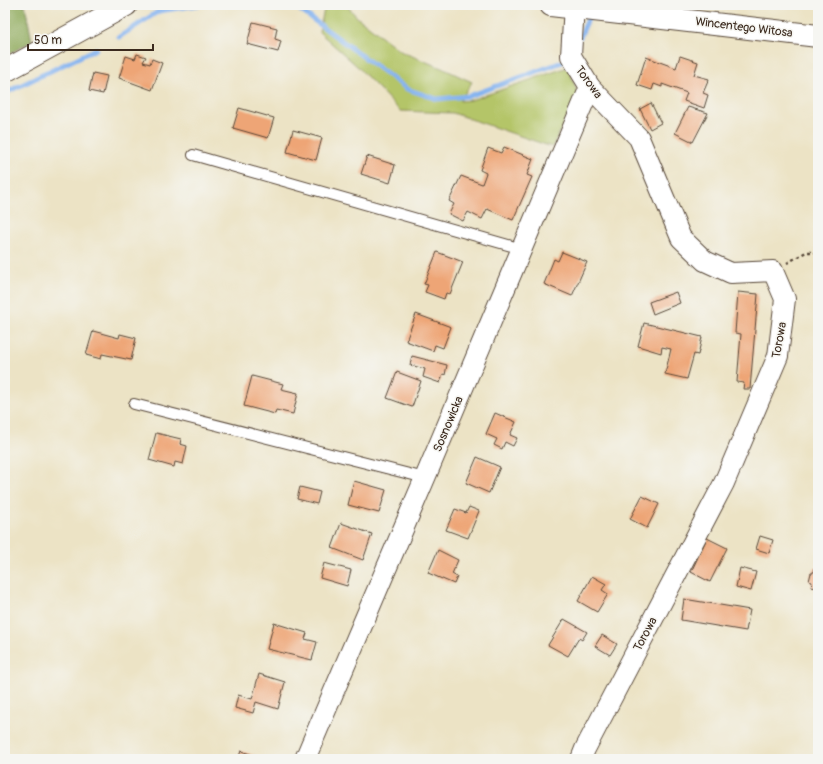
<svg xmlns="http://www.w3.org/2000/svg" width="823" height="764" viewBox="0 0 823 764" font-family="Pangolin,sans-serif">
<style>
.green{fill:#b4c568;stroke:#787843}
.forest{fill:#8faa5c;stroke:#656a3d}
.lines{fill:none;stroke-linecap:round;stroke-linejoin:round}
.stream{stroke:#85b4f0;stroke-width:5}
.building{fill:#eea576}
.service-casing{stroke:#564637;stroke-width:12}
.minor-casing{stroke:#564637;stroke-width:22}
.tertiary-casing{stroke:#564637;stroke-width:24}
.path{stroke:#564637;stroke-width:2.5;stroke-dasharray:3 3;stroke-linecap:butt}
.service{stroke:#fff;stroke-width:10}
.minor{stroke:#fff;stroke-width:20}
.tertiary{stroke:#fff;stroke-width:22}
.labels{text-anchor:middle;stroke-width:3;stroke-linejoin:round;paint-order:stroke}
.street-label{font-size:12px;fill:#3b2a1e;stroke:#f6f6f2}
</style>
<rect width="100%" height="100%" fill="#f6f6f2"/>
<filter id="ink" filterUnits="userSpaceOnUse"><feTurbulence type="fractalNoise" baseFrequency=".025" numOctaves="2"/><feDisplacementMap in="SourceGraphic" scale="8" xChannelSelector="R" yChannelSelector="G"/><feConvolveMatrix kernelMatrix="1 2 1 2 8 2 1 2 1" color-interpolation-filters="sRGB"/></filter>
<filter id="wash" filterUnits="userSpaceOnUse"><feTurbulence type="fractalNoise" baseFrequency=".012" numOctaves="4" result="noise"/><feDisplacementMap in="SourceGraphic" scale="16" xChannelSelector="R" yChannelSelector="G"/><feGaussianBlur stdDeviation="0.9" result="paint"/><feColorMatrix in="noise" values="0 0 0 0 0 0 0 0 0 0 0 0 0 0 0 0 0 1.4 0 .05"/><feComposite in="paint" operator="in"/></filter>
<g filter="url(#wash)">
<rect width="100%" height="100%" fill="#ece3c5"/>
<!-- green -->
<path class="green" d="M325,5h21l12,13 44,34 42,17 28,13 -12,19 11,-1 97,-33 10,28 -26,52 -99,-34 -53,-2 -42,-44 -39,-35z"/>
<!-- forest -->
<path class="forest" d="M5,5h20l7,36 -27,15z"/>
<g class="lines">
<!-- stream -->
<g class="stream">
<path d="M296,7l111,82 30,10 32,-3 96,-35"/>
<path d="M119,37l40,-26 39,-6"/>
<path d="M580,37l8,-18"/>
<path d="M5,93l91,-44"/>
</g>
</g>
<g id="blocks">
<!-- building -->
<g class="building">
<path d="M253,22l24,6 -2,11 6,2 -3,11 -31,-8z"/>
<path d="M137,54l9,3 -3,5 7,2 2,-5 10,4 -10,27 -33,-12 7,-22 9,3z"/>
<path d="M680,56l18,6 -4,13 15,4 -6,14 5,2 -4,13 -20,-7 3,-8 -25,-9v3l-8,-3 -2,6 -15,-5 9,-28 30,11z"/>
<path d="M93,73l14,3 -4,18 -14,-3z"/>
<path d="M651,103l10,20 -11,6 -10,-20z"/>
<path d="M688,107l20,6 -15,29 -18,-9z"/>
<path d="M239,108l35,10 -6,20 -35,-10z"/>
<path d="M293,130l29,8 -6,22 -29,-8z"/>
<path d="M504,147l29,12 -6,16 5,2 -19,43 -26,-11 -5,10 -14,-7 -5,9 -14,-7 5,-10 -5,-3 12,-25 21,8 4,-11 -6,-3 8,-22 13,5z"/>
<path d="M367,156l28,9 -5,18 -29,-9z"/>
<path d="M437,252l26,10 -13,32 -4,-1 -2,6 -19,-7 3,-7 -4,-1z"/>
<path d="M562,252l25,10 -15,34 -28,-12 10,-25 4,2z"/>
<path d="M676,292l4,11 -27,11 -4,-12z"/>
<path d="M738,292l20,2 -8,95h-7l1,-6 -7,-1 4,-48 -6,-1z"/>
<path d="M416,314l35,13 -8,21 -8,-3 -2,6 -27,-10z"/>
<path d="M644,323l58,14 -4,18 -4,-1 -7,25 -22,-5 6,-25 -9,-2 -1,6 -23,-7z"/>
<path d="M93,331l26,7 1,-4 16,4 -5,22 -29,-6 -1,5 -15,-4z"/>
<path d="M412,356l35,9 -2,10 -2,-1 -3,9 -17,-6 2,-8 -15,-4z"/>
<path d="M397,372l24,9 -9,26 -25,-9z"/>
<path d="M252,376l31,8 -2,5 17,4 -5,21 -17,-4 -1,4 -31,-8z"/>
<path d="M495,413l21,9 -6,13 7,3 -4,8 -8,-4 -3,7 -8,-4 3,-6 -11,-5z"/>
<path d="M156,433l25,6 -1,5 7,2 -4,18 -8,-2 -1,5 -25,-7z"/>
<path d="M477,457l23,10 -11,26 -23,-10z"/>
<path d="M354,481l32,9 -7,23 -31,-8z"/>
<path d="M300,487l20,5 -3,12 -20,-5z"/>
<path d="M642,496l17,8 -12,24 -17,-9z"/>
<path d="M469,507l10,4 -11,27 -22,-8 9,-21 11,4z"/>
<path d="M341,523l31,11 -9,26 -31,-12z"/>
<path d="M760,536l13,4 -4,13 -13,-4z"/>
<path d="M707,538l20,10 -17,34 -19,-10z"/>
<path d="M438,550l20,10 -6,14 5,3 -3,7 -26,-11z"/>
<path d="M324,563l27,7 -4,16 -27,-8z"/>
<path d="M740,568l16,4 -5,19 -15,-4z"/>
<path d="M814,568h4v20l-7,-1 1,-5 -3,-1 2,-8h2z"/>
<path d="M592,576l14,8 -4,6 6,4 -11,18 -19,-11z"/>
<path d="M684,599l66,11 -4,21 -65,-11z"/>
<path d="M564,619l23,13 -5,8 -3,-2 -11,18 -20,-11z"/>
<path d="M274,623l33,10 -2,6 12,3 -5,18 -45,-11z"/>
<path d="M602,635l15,9 -7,11 -15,-9z"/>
<path d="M259,674l26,8 -7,27 -22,-7 -3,11 -18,-5 3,-13 14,4z"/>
<path d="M241,751l18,6v2h-21z"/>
</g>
</g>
</g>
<g filter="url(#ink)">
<use href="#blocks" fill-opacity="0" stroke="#564637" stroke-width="1"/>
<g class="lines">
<defs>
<g id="service">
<path d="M193,155l329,94"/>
<path d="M134,404l291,74"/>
</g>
<g id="minor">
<path d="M574,5l-3,51 19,31 49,51 42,100 24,23 26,12 42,-2 12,28 -7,57 -54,127 -139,266 -4,10"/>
<path d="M305,759l120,-281 165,-391"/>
</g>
<g id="tertiary">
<path d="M551,5l267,31"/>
<path d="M5,71l121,-66"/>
</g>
</defs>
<!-- service casing -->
<use href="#service" class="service-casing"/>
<!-- minor casing -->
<use href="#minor" class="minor-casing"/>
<!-- tertiary casing -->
<use href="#tertiary" class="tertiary-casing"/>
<!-- path -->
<path class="path" d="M787,263l19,-11h12"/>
<!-- service -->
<use href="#service" class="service"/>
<!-- minor -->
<use href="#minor" class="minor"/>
<!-- tertiary -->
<use href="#tertiary" class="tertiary"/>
</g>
</g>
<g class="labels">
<!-- street labels -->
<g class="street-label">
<text transform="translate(744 27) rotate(7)" y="4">Wincentego Witosa</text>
<text transform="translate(589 82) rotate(54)" y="4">Torowa</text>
<text transform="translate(779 340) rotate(-80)" y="4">Torowa</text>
<text transform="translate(448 424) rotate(-67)" y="4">Sosnowicka</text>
<text transform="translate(645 634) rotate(-62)" y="4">Torowa</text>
</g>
</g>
<!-- margin -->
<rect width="823" height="764" fill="none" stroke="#f6f6f2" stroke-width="20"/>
<!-- scale -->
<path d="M28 44v6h125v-6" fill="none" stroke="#3b2a1e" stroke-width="2"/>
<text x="34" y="44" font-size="12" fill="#3b2a1e" stroke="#f6f6f2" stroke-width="3" paint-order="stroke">50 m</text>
</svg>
